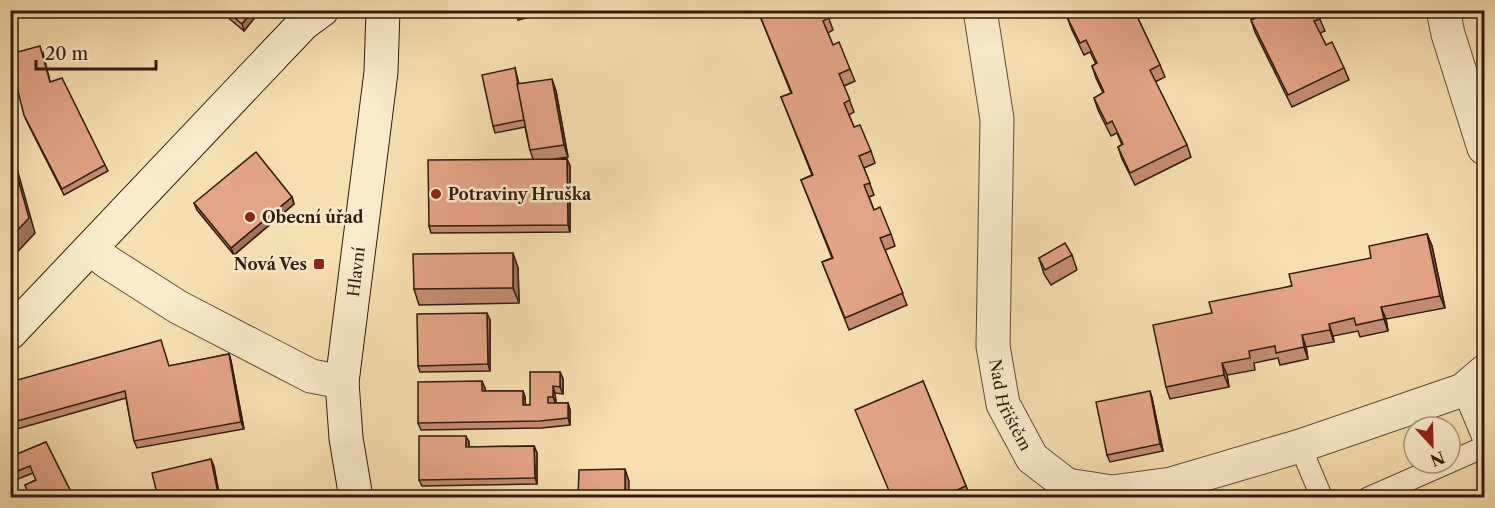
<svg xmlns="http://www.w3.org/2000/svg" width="1495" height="508" viewBox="0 0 1495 508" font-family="'Libre Caslon Text',serif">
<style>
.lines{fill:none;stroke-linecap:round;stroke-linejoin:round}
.lane-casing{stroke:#624c37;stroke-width:23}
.street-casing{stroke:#624c37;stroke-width:35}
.secondary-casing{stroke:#301b0e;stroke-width:35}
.lane{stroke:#f9ebcc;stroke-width:21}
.street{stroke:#f9ebcc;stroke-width:33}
.secondary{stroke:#f9ebcc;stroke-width:33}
.wall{fill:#c48d74;stroke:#301b0e;stroke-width:1.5}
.shaded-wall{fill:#a0735e;stroke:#301b0e;stroke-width:1.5}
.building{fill:#e4a487;stroke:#301b0e;stroke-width:1.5}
.poi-dot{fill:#8f2418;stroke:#f9ebcc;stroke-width:2}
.labels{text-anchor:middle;stroke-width:5;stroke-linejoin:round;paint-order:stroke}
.poi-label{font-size:16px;font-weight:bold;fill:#301b0e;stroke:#f9ebcc;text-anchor:start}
.street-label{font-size:16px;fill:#301b0e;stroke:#f9ebcc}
</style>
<rect width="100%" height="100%" fill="#f6e0b1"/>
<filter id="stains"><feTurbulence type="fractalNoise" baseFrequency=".00333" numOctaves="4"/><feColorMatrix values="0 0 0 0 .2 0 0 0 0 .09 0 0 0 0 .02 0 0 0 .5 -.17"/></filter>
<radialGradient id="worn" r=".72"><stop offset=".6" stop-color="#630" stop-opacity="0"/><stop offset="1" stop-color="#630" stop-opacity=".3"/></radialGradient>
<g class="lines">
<defs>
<g id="lane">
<path d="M1463,390l21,50"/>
<path d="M1300,446l22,52"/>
<path d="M1368,498l116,-51"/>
</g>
<g id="street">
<path id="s1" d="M980,10l17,109 -4,227 10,58 29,54 35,27 45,7 59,-8 129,-38 163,-56 21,-18"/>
<path d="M1443,10l5,24 36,114"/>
<path d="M90,249l19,14 69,44 133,69 31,6"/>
</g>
<g id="secondary">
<path d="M10,333l293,-309 19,-14"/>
<path id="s2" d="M356,498l-10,-60 -4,-56 39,-310 2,-62"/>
</g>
</defs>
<!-- lane casing -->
<use href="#lane" class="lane-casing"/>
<!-- street casing -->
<use href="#street" class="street-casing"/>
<!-- secondary casing -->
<use href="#secondary" class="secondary-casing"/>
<!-- lane -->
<use href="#lane" class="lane"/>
<!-- street -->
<use href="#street" class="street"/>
<!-- secondary -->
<use href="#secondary" class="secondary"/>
</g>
<!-- wall -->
<g class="wall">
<path d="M219,10h42l-17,21z"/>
<path d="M515,10h41l-38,10z"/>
<path d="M770,10h56l7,20 -5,3 5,12 17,24 5,12 -11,5 10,26 -5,3 5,12 17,24 4,12 -11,5 10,27 -5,2 5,13 17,24 4,12 -10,4 22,55 -58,25 -27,-68 10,-4 -31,-78 11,-5 -31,-78 10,-4 -31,-77z"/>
<path d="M1076,10h58l26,55 5,12 -10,5 32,63 4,12 -56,28 -13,-26 -4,-12 4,-2 -5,-12 -6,3 -13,-26 -4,-12 9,-5 -7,-15 -4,-12 4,-2 -6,-12 -6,3 -12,-25 -5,-13 10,-4z"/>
<path d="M1258,10h58l9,21 -5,2 6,12 18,23 5,12 -57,27 -37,-75 -4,-12 10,-5z"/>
<path d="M43,53l7,28 55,84 3,6 -44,24 -37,-73 -3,-7z"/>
<path d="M515,68l4,16 37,7 12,66 -14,2h13l3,7v66l-139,1 -2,-7 104,-67 -3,-9 -5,-23 -30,6 -2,-7z"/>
<path d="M292,197l2,7 -60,51 -37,-45 -3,-7z"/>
<path d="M1427,234l5,12 13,62 -59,11 2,12 -28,6 -2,-6 -25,5 1,6 -28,5 2,12 -28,6 -2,-7 -24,5 1,7 -28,5 2,12 -59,12 -4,-12 46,-74 159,-55z"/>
<path d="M1072,255l5,15 -26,15 -7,-11 -5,-16z"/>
<path d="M518,268l1,35 -100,2 -5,-16z"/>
<path d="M490,320v51l-70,1 -2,-6z"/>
<path d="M229,354l2,7 13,68 -107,19 -3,-7 -8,-43 -116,33v-49l159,-16z"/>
<path d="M560,372l3,7v15l-8,-1 1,10h12l2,7v15l-28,3 -121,2 -3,-7 67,-35v3h38l2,6v8h5z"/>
<path d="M923,381l46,112 -11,5h-66z"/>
<path d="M1152,398l11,53 -53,11 -3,-7z"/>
<path d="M46,442l28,56h-44l-5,-13 11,-5 -3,-7 -15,6 -8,-13v-9z"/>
<path d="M469,442v5l65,-1 3,7v31l-115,2 -3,-6z"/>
</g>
<!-- shaded-wall -->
<g class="shaded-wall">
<path d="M253,10h8l-17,21 -2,-7z"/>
<path d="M552,79l4,12 12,66 -4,-12z"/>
<path d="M10,150l6,15 19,68 -25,27z"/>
<path d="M567,159l3,7v66l-2,-7z"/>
<path d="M292,197l2,7 -60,51 -3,-7z"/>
<path d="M1427,234l5,12 13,62 -5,-12z"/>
<path d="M513,253l5,15 1,35 -6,-15z"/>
<path d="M1381,307l5,12 2,12 -4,-12z"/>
<path d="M487,313l3,7v51l-2,-7z"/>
<path d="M1329,324l4,12 1,6 -4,-12z"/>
<path d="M1302,335l4,12 2,12 -4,-12z"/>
<path d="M229,354l2,7 13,68 -3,-7z"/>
<path d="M1222,363l5,12 2,12 -5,-12z"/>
<path d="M560,372l3,7v15l-3,-7z"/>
<path d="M482,381l3,7v10l-3,-7z"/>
<path d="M553,386l2,7 1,11 -3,-7z"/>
<path d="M523,391l2,6 1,15 -3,-7z"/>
<path d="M1150,391l2,7 11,53 -3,-7z"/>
<path d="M568,403l2,7v15l-2,-7z"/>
<path d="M466,436l3,6v12l-3,-7z"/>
<path d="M534,446l3,7v31l-2,-6z"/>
<path d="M211,459l3,7 6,32h-1z"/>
<path d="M625,469l4,12v17h-4z"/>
</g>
<!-- building -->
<g class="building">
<path d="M225,10h28l-11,14z"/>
<path d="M515,10h11l-10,3z"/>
<path d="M771,10h55l3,8 -6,3 10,24 6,-3 11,27 -11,5 11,26 -6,3 10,24 6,-2 11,26 -12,5 11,27 -6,2 10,25 6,-3 11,27 -11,4 23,55 -58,25 -23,-56 11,-4 -32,-78 12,-5 -32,-78 11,-4 -32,-77z"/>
<path d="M1077,10h57l26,55 -10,5 37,75 -57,28 -12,-26 5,-3 -11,-23 -5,3 -13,-26 10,-6 -12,-26 5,-3 -11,-23 -6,3 -13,-26 11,-5z"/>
<path d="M1260,10h56l4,9 -6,2 12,24 6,-3 12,26 -56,27 -37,-75 11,-5z"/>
<path d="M40,46l10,36 12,-4 43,87 -43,24 -38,-74 -14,-55v-6z"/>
<path d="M515,68l9,52 -31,6 -11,-51z"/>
<path d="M552,79l12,66 -34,5 -13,-66z"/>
<path d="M10,151l19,67 -19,20z"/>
<path d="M256,152l36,45 -61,51 -37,-45z"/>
<path d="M567,159l1,66 -139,1 -1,-66z"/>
<path d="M1427,234l13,62 -59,11 3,12 -28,6 -2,-7 -25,6 1,6 -28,5 2,12 -28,6 -1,-7 -26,5 1,7 -28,5 2,12 -58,12 -13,-62 59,-12 -3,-11 83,-16 -3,-12 82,-16 -2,-12z"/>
<path d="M1065,243l7,12 -27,15 -6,-12z"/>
<path d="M513,253v35l-99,1 -1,-35z"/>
<path d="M487,313l1,51 -70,2 -1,-52z"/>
<path d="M161,340l8,26 60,-12 12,68 -107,19 -9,-50 -115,32v-41z"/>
<path d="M530,372h30v15l-7,-1v11h-5v6h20v15l-28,3 -122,2v-41l64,-1v10h41v14h7z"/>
<path d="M923,381l43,105 -27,12h-47l-37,-88z"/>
<path d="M1150,391l10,53 -53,11 -11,-53z"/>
<path d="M1485,392v14l-6,-11z"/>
<path d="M419,436h47v11l68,-1 1,32 -116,2z"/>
<path d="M46,442l28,56h-43l-6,-13 11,-5 -6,-14 -15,6 -5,-8v-7z"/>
<path d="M211,459l8,39h-61l-6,-25z"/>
<path d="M625,469v29h-47l1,-28z"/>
</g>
<!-- markers -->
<g class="poi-dot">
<circle cx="436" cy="194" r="6"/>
<circle cx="250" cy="217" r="6"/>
<rect x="313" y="258" width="12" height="12" rx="3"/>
</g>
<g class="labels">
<!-- poi labels -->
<g class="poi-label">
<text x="448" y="200">Potraviny Hruška</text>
<text x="262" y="223">Obecní úřad</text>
<text x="307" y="270" text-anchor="end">Nová Ves</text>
</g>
<!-- street labels -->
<g class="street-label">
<text dy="6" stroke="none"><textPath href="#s2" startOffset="228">Hlavní</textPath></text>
<text dy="6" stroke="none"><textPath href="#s1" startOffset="399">Nad Hřištěm</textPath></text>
</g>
</g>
<!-- margin -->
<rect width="1495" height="508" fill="none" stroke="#f6e0b1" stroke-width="36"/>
<rect x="12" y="12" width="1471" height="484" fill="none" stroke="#301b0e" stroke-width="3"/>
<rect x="18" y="18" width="1459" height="472" fill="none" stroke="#301b0e" stroke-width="1.5"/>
<!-- north arrow -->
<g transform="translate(1432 445) rotate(158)"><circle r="28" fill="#f9ebcc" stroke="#a99880" stroke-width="1.5"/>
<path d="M0-4.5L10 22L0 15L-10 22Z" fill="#8f2418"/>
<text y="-9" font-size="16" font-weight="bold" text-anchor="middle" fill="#301b0e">N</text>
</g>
<!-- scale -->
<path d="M36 60v9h120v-9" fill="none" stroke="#301b0e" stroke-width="3"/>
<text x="45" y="60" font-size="18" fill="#301b0e" stroke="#f9ebcc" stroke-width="4.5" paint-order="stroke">20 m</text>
<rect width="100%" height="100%" filter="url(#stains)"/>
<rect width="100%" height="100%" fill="url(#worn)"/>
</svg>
